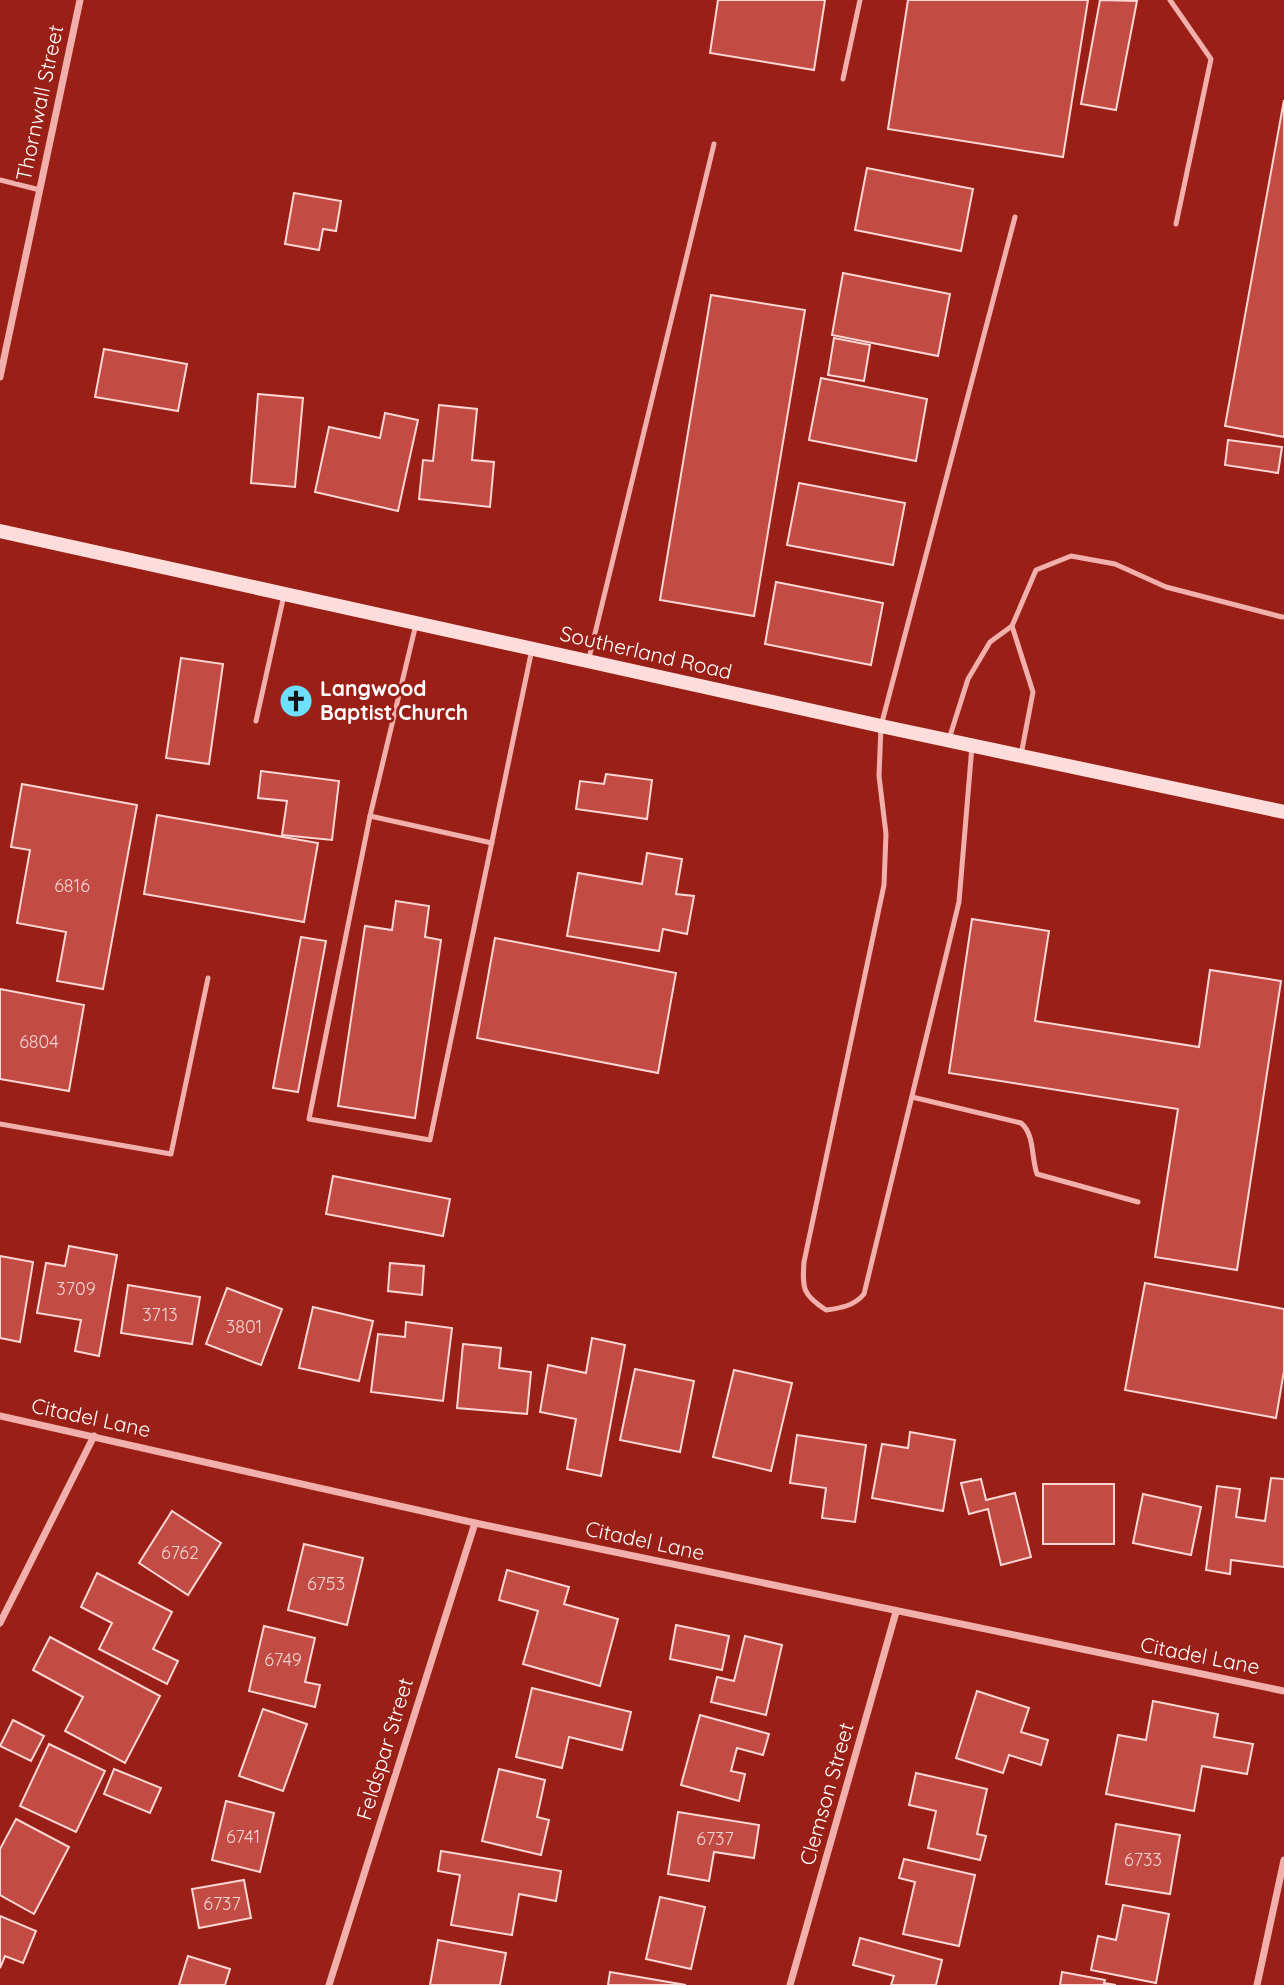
<svg xmlns="http://www.w3.org/2000/svg" width="1284" height="1985" viewBox="0 0 1284 1985" font-family="Quicksand,sans-serif">
<style>
.building{fill:#c24b44;stroke:#fcd6d4;stroke-width:2}
.lines{fill:none;stroke-linecap:round;stroke-linejoin:round}
.lane{stroke:#f2b0ac;stroke-width:5}
.street{stroke:#f2b0ac;stroke-width:7}
.secondary{stroke:#fcdddb;stroke-width:14}
.labels{text-anchor:middle;stroke-width:6;stroke-linejoin:round;paint-order:stroke}
.number-label{font-size:18px;fill:#f0d2d0}
.street-label{font-size:21px;fill:#fff;stroke:#9a2017}
.poi-label{font-size:21px;font-weight:bold;fill:#fff;stroke:#9a2017;text-anchor:start}
</style>
<rect width="100%" height="100%" fill="#9a2017"/>
<!-- building -->
<g class="building">
<path d="M718,0h107l-11,70 -104,-17z"/>
<path d="M908,0h180l-25,157 -175,-28z"/>
<path d="M1100,0l37,1 -21,109 -35,-6z"/>
<path d="M1284,100v337l-59,-11z"/>
<path d="M867,168l106,21 -12,62 -106,-21z"/>
<path d="M294,193l47,8 -5,30 -13,-2 -4,21 -34,-6z"/>
<path d="M843,273l107,21 -12,62 -106,-21z"/>
<path d="M711,295l94,15 -51,306 -94,-16z"/>
<path d="M834,338l36,7 -6,36 -36,-6z"/>
<path d="M104,349l83,15 -9,47 -83,-14z"/>
<path d="M821,378l106,21 -11,62 -107,-21z"/>
<path d="M258,394l45,4 -8,89 -44,-4z"/>
<path d="M439,405l38,4 -5,51 22,2 -4,45 -71,-8 4,-39 10,1z"/>
<path d="M385,413l33,7 -20,91 -83,-19 14,-65 51,11z"/>
<path d="M1228,440l54,7 -4,26 -53,-8z"/>
<path d="M799,483l106,20 -12,62 -106,-20z"/>
<path d="M776,582l107,21 -12,62 -106,-21z"/>
<path d="M181,658l42,6 -14,100 -43,-6z"/>
<path d="M261,771l78,10 -7,59 -50,-5 5,-34 -29,-3z"/>
<path d="M606,774l46,6 -5,39 -71,-10 4,-28 24,3z"/>
<path d="M22,784l115,21 -34,184 -46,-8 9,-49 -49,-9 13,-73 -19,-3z"/>
<path d="M157,815l161,28 -14,79 -160,-28z"/>
<path d="M647,853l35,6 -6,35 18,2 -7,38 -24,-5 -4,22 -92,-15 11,-63 64,11z"/>
<path d="M396,901l33,5 -4,31 16,3 -26,178 -77,-12 27,-180 27,4z"/>
<path d="M972,919l77,12 -14,90 164,26 11,-77 71,11 -44,289 -82,-13 23,-148 -229,-36z"/>
<path d="M301,937l25,4 -28,151 -25,-4z"/>
<path d="M495,938l181,35 -18,100 -181,-35z"/>
<path d="M0,989l84,16 -15,86 -69,-12z"/>
<path d="M333,1176l117,23 -7,37 -117,-22z"/>
<path d="M69,1246l48,9 -18,101 -24,-5 6,-31 -44,-7 9,-50 19,3z"/>
<path d="M0,1256l33,6 -13,80 -20,-4z"/>
<path d="M390,1263l34,3 -2,29 -34,-4z"/>
<path d="M1145,1283l139,26v62l-8,47 -151,-28z"/>
<path d="M128,1285l72,12 -8,47 -71,-11z"/>
<path d="M227,1288l55,21 -21,56 -55,-21z"/>
<path d="M313,1307l60,14 -14,60 -60,-13z"/>
<path d="M406,1322l46,6 -9,73 -72,-9 7,-58 27,3z"/>
<path d="M592,1338l33,7 -24,131 -34,-7 9,-50 -36,-7 8,-47 38,8z"/>
<path d="M463,1344l38,4 -2,20 32,4 -4,42 -70,-6z"/>
<path d="M635,1369l59,12 -14,71 -60,-12z"/>
<path d="M734,1370l58,13 -21,88 -58,-14z"/>
<path d="M910,1432l45,8 -12,71 -71,-13 10,-54 26,4z"/>
<path d="M797,1435l69,10 -11,77 -33,-4 4,-30 -36,-5z"/>
<path d="M1271,1478l13,1v88l-53,-7 -1,14 -24,-4 11,-84 23,3 -4,28 29,4z"/>
<path d="M981,1479l5,21 29,-7 16,64 -30,8 -13,-56 -19,5 -8,-31z"/>
<rect x="1043" y="1484" width="71" height="60"/>
<path d="M1143,1494l58,13 -10,48 -58,-12z"/>
<path d="M172,1511l49,32 -33,52 -49,-32z"/>
<path d="M304,1544l59,14 -16,67 -59,-15z"/>
<path d="M507,1570l62,17 -5,17 54,15 -18,67 -77,-22 15,-53 -39,-11z"/>
<path d="M97,1573l75,39 -19,37 25,12 -11,23 -68,-35 13,-26 -31,-16z"/>
<path d="M676,1625l53,11 -7,34 -52,-11z"/>
<path d="M264,1626l51,12 -10,44 15,3 -5,22 -66,-16z"/>
<path d="M745,1636l37,9 -16,70 -55,-13 6,-25 17,4z"/>
<path d="M50,1637l110,59 -35,67 -60,-32 18,-34 -50,-27z"/>
<path d="M532,1688l99,24 -9,38 -53,-13 -7,31 -46,-11z"/>
<path d="M977,1691l52,17 -8,24 27,8 -7,25 -32,-10 -6,18 -47,-15z"/>
<path d="M1153,1701l65,13 -4,23 39,7 -6,30 -45,-8 -8,45 -88,-17 12,-59 28,5z"/>
<path d="M263,1709l44,15 -24,67 -44,-15z"/>
<path d="M700,1715l69,19 -6,21 -26,-7 -6,23 14,3 -6,27 -58,-16z"/>
<path d="M13,1720l31,16 -13,25 -31,-15z"/>
<path d="M49,1744l56,27 -29,61 -56,-26z"/>
<path d="M114,1769l47,19 -11,25 -46,-19z"/>
<path d="M499,1769l46,11 -8,37 12,3 -8,35 -59,-14z"/>
<path d="M916,1773l71,16 -10,45 9,2 -6,24 -52,-12 8,-37 -27,-6z"/>
<path d="M226,1801l48,12 -14,59 -48,-12z"/>
<path d="M678,1812l81,13 -5,33 -40,-6 -5,29 -41,-7z"/>
<path d="M16,1819l53,28 -35,67 -34,-19v-46z"/>
<path d="M1116,1824l64,11 -10,59 -64,-10z"/>
<path d="M441,1851l120,20 -5,30 -37,-7 -7,41 -61,-10 9,-50 -22,-4z"/>
<path d="M904,1859l71,16 -16,71 -56,-12 12,-52 -16,-4z"/>
<path d="M244,1880l7,38 -52,10 -7,-39z"/>
<path d="M660,1897l45,10 -14,62 -45,-10z"/>
<path d="M1123,1905l46,9 -13,69 -65,-13 7,-34 18,4z"/>
<path d="M0,1916l36,15 -13,32 -18,-7 -5,12z"/>
<path d="M860,1938l82,22 -6,25h-45l3,-9 -41,-11z"/>
<path d="M438,1940l68,13 -6,32h-70z"/>
<path d="M188,1956l42,13 -5,16h-46z"/>
<path d="M610,1972l76,13h-78z"/>
<path d="M1062,1972l43,8 -1,3 12,2h-56z"/>
</g>
<g class="lines">
<!-- lane -->
<g class="lane">
<path d="M1170,0l41,59 -35,165"/>
<path d="M843,79l17,-79"/>
<path d="M0,180l40,10"/>
<path d="M416,624l-46,192 -61,303 121,21 102,-491"/>
<path d="M1012,626l21,66 -12,63"/>
<path d="M589,658l125,-514"/>
<path d="M256,721l28,-126"/>
<path d="M949,739l19,-60 22,-37 22,-16 24,-56 35,-14 44,8 51,23 116,30"/>
<path d="M972,746l-13,156 -95,392c-10,12 -23,14 -38,16 -23,-15 -24,-21 -22,-48l80,-377 2,-51 -7,-58 2,-50 134,-509"/>
<path d="M370,816l122,27"/>
<path d="M912,1097l109,26c14,12 10,34 16,51l101,28"/>
<path d="M0,1124l171,30 37,-176"/>
</g>
<!-- street -->
<g class="street">
<path d="M0,377l80,-377"/>
<path d="M0,1416l475,107 809,168"/>
<path d="M0,1623l94,-187"/>
<path d="M329,1985l146,-462"/>
<path d="M790,1985l106,-373"/>
<path d="M1257,1985l27,-125"/>
</g>
<!-- secondary -->
<path class="secondary" d="M0,531l881,195 403,86"/>
</g>
<!-- icons -->
<defs>
<symbol id="church-disc" viewBox="-11 -11 22 22"><circle r="9.5" fill="#6de0ff" stroke="#9a2017"/><path d="M-1.2-6h2.4v3.5h3.3v2.4h-3.3V6h-2.4V-.1h-3.3v-2.4h3.3Z" fill="#111"/></symbol>
</defs>
<g fill-rule="evenodd">
<use href="#church-disc" x="277" y="682" width="38" height="38"/>
</g>
<g class="labels">
<!-- number labels -->
<g class="number-label">
<text x="72" y="892">6816</text>
<text x="39" y="1048">6804</text>
<text x="76" y="1295">3709</text>
<text x="160" y="1321">3713</text>
<text x="244" y="1333">3801</text>
<text x="180" y="1559">6762</text>
<text x="326" y="1590">6753</text>
<text x="283" y="1666">6749</text>
<text x="243" y="1843">6741</text>
<text x="715" y="1845">6737</text>
<text x="1143" y="1866">6733</text>
<text x="222" y="1910">6737</text>
</g>
<!-- street labels -->
<g class="street-label">
<text transform="translate(40 103) rotate(-78)" y="7">Thornwall Street</text>
<text transform="translate(646 653) rotate(13)" y="7">Southerland Road</text>
<text transform="translate(91 1418) rotate(12)" y="7">Citadel Lane</text>
<text transform="translate(645 1541) rotate(12)" y="7">Citadel Lane</text>
<text transform="translate(1200 1656) rotate(11)" y="7">Citadel Lane</text>
<text transform="translate(385 1749) rotate(-73)" y="7">Feldspar Street</text>
<text transform="translate(827 1794) rotate(-74)" y="7">Clemson Street</text>
</g>
<!-- poi labels -->
<g class="poi-label">
<text x="320" y="696">Langwood<tspan x="320" dy="24">Baptist Church</tspan></text>
</g>
</g>
</svg>
